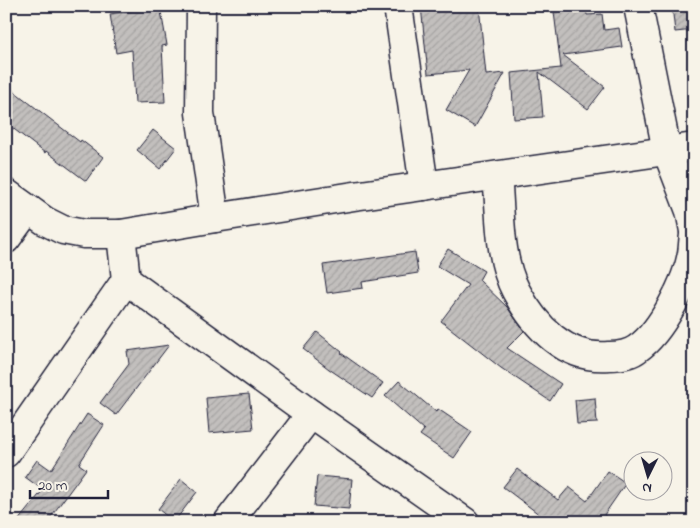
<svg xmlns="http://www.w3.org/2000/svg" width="700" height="528" viewBox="0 0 700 528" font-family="'Indie Flower',sans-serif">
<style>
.building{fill:url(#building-hatch);stroke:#22223b}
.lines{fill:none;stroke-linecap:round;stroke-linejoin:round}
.minor-casing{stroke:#22223b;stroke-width:31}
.minor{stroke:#f7f3e8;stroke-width:28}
</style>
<defs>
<pattern id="building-hatch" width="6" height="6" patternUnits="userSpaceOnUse" patternTransform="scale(1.25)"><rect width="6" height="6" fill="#c2bfbd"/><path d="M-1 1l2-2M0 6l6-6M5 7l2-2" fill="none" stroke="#a6a4a3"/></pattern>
</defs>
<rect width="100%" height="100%" fill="#f7f3e8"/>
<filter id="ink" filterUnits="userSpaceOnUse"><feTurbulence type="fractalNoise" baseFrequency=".02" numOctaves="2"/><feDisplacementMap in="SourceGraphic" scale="10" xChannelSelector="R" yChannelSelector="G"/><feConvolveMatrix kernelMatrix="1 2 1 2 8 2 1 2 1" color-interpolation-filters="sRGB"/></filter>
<g filter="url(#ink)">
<!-- building -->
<g class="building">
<path d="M160,6l7,39 -5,1 3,56 -30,1 -3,-53 -16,3 -6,-39z"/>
<path d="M421,6h58l7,69 19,-2 -30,54 -29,-17 23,-40 -41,4z"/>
<path d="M672,6h22v24l-19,2z"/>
<path d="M586,8l1,7 15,-1 2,16 15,-2 3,19 -59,8 42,32 -17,22 -49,-37 4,45 -29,2 -3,-46 50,-5 -7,-56z"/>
<path d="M6,85l74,57 1,-2 22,17 -17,24 -40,-30 -1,2 -39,-30z"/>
<path d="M153,130l23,18 -16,21 -23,-19z"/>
<path d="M448,249l36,22 -5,9 28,27 17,24 -17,17 54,36 -11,17 -49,-33 -60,-47 27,-36 -31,-19z"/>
<path d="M415,252l3,21 -56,9 1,6 -36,5 -4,-28z"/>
<path d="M317,332l25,20 -1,1 42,30 -11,15 -43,-29 -26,-20z"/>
<path d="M169,345l-53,70 -16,-12 29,-39 -2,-13z"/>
<path d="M399,381l37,31 2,-3 34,23 -18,26 -34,-23 4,-5 -39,-34z"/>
<path d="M249,394l4,35 -44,4 -3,-35z"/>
<path d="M595,398l2,25 -20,1 -2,-24z"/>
<path d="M87,414l17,11 -25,39 7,5 -39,53h-30l26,-32 -18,-13 12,-17 14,10z"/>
<path d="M517,469l41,31 11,-13 18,14 21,-30 18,12 -22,32 9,7h-72l3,-4 -41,-31z"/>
<path d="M317,476l35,3 -3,30 -35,-3z"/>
<path d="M181,479l16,13 -23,30 -16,-13z"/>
</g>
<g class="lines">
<defs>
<g id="minor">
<path d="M201,6l-1,107 15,105"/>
<path d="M398,6l26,180"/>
<path d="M638,6l29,145 23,60 4,20"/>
<path d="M497,176c4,37 1,81 19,115 19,36 50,69 93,65 9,0 22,-2 29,-8 23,-16 49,-66 54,-94 1,-6 1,-13 2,-19"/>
<path d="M6,193l39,28 18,9 21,4h37l94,-16 139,-22 340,-49"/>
<path d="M121,234l5,46 185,134 154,108"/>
<path d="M6,239l22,-30"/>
<path d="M6,453l120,-173"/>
<path d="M228,522l83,-108"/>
</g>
</defs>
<!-- minor casing -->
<use href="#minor" class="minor-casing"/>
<!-- minor -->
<use href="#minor" class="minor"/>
</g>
</g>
<!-- margin -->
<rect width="700" height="528" fill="none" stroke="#f7f3e8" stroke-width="25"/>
<rect x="12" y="12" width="675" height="503" fill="none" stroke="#22223b" stroke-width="2" filter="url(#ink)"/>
<!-- north arrow -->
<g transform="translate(648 476) rotate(185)"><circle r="24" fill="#f7f3e8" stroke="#a29fa3"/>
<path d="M0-4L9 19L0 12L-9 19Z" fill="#22223b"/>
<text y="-8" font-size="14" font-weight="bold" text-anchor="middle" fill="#22223b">N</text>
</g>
<!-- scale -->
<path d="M30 490v8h78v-8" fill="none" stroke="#22223b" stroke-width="2.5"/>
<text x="38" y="490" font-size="15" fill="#22223b" stroke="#f7f3e8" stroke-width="4" paint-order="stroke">20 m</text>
</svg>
